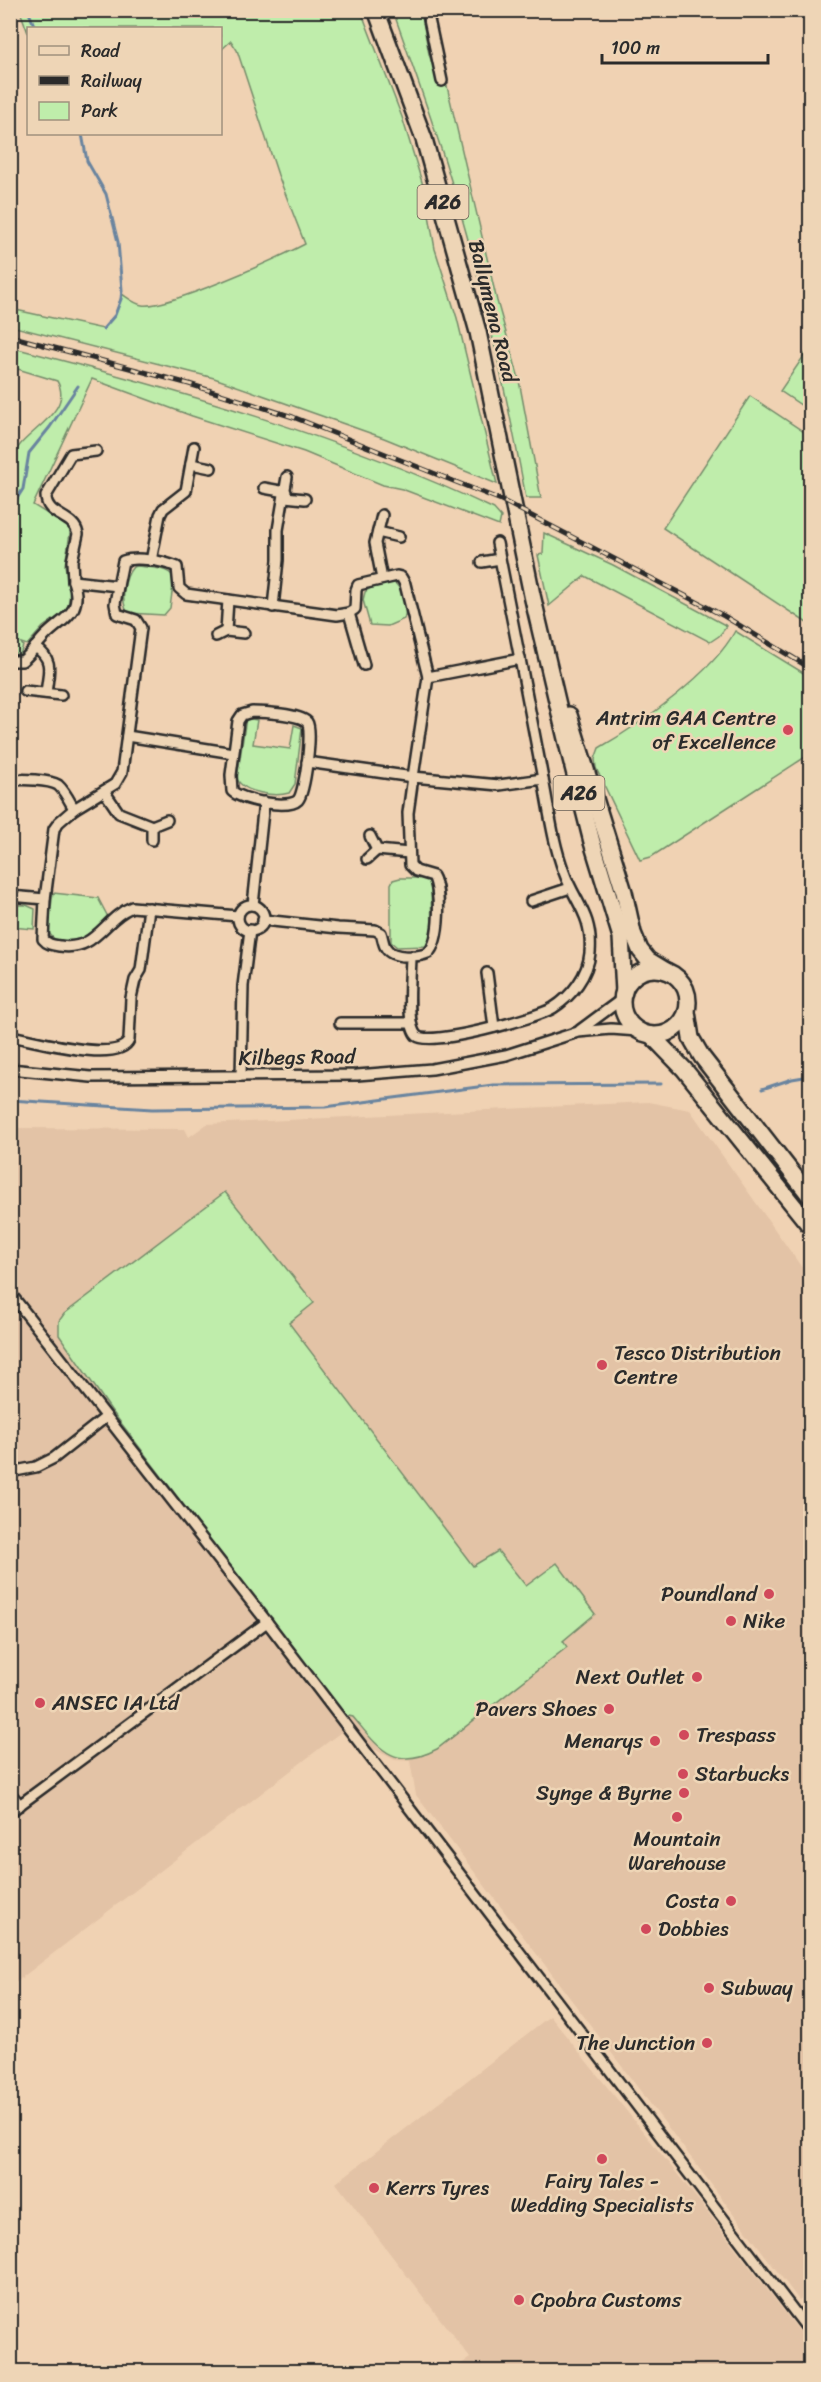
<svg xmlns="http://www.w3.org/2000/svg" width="821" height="2382" viewBox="0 0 821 2382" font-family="Sriracha,sans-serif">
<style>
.built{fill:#e3c3a6;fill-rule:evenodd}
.green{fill:#bfedab;stroke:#758c6b;stroke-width:1.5}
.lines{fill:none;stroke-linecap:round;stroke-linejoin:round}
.stream{stroke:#69849f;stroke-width:3}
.minor-casing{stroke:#2b2b2b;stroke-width:14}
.trunk-casing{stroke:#2b2b2b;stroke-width:20}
.minor{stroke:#eed5b6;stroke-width:9}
.trunk{stroke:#eed5b6;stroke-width:15}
.rail-casing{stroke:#2b2b2b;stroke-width:5}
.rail{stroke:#eed5b6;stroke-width:3;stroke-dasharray:9;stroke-linecap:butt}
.poi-dot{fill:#d1495b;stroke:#eed5b6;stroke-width:2}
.labels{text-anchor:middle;stroke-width:5;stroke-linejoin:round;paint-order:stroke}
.shield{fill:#eed5b6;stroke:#665e55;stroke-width:1.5}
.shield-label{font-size:20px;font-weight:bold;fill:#2b2b2b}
.street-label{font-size:21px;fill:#2b2b2b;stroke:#eed5b6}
.poi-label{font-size:21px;fill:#2b2b2b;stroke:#eed5b6;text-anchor:start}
</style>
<rect width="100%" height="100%" fill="#f0d2b3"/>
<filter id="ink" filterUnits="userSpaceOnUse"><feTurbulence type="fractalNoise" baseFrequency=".0167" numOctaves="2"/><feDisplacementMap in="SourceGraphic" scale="12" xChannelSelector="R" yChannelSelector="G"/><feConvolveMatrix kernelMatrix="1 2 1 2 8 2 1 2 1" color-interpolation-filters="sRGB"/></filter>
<g filter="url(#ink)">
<!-- built -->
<g class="built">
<path d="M648,1102l42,8 120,169v1012l-11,9 -383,-505 -6,-34 -15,-1 -54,-28 -330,254v-858l174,1 4,8 18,-13zM225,1192l88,111 -24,20 31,43 153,201 53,19 41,60 -130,103 -12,7 -44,-6 -28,-33 -10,-2 -232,-305 -52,-75v-14l5,-7z"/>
<path d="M550,2016l149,185 111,144v26h-359l19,-13 -134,-175z"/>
</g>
<!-- green -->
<g class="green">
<path d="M20,11h341l41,106 23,75 10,57 22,69 40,166 -113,-46 -170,-60 -203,-52v-17l92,20 12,-14 7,-21c5,3 13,10 20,11 25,4 136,-47 163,-61l-27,-69 -41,-125 -6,-9 -10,9 -1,-22h-192v5z"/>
<path d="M393,11h28l8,43 10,30 8,2 50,215 21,74 23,123h-15c-21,-113 -46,-226 -81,-337 -16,-50 -34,-100 -52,-150z"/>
<path d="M10,347c165,42 330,89 484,162l7,8 -2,9 -97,-37 -19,-4 -79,-33 -112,-36 -100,-37 -59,126 36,22 1,6 -5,32 5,27 -2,14 -5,7 -20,14 -16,18 -6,-2 2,3 -3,8 -9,-2v-186c1,-8 3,-14 9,-21 15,-18 53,-37 37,-64l-46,-14z"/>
<path d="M810,347v64l-30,-20z"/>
<path d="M750,396l60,40v189l-147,-97z"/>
<path d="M544,533l69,32 114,61 -8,10 -9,6 -125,-66 -36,30 -11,-51 5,-1z"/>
<path d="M138,566c12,2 29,1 36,11l-4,31 -6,7 -36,-2c-8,-11 -4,-36 5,-46z"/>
<path d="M391,582l5,2c8,9 12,24 8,35l-16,7 -18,-1 -7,-25 2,-8 7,-5z"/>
<path d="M735,631l75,46v77l-159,103 -11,3 -44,-92 -1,-9 4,-11c42,-24 114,-75 136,-117z"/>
<path d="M246,718l11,2 -4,24 37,5 4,-24 8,3 -7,56 -6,9c-14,4 -45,0 -52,-14z"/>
<path d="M400,878h25l6,6 1,54 -4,8 -31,1 -6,-5v-58l2,-4z"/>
<path d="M53,893l45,5 11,21c-17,14 -30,25 -54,21l-6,-7 -1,-4z"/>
<path d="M15,905h11l9,4 -1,20 -23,-2v-19z"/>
<path d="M225,1192l89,111 -25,20 184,243 25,-15 28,35 31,-23 38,51 -32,27 4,6 -130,102c-43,23 -58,-1 -84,-32l-9,-2 -233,-305 -52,-75v-14l5,-7z"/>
</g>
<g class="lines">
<!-- stream -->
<g class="stream">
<path d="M28,10l7,18"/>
<path d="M82,134l5,27 19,33 12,48 4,48 -1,9 -6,16 -12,14"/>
<path d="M10,527l3,-8 -2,-11 12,-19 6,-36 21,-26 28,-41"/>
<path d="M762,1089l30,-10 18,-3"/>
<path d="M10,1100l142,9 173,-2 168,-22 168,-1"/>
</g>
<defs>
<g id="minor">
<path d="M427,10l15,71"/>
<path d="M191,464l20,4"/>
<path d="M264,488l22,4"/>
<path d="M285,497l20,2"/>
<path d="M378,532l21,5"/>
<path d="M151,561l9,-46 3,-6 23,-18 8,-44"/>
<path d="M482,562l18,-3"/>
<path d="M382,579l-7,-36 7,-28"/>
<path d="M73,581l-1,-20 6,-27c-4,-20 -32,-17 -32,-38l25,-42 25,-3"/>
<path d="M118,586l5,-25c14,-5 40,0 54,6l2,21 7,6 151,21 12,-2 6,-4 1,-19 2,-5 39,-9 4,1 4,7 23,93 92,-18 -23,-116"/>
<path d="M273,607l5,-47v-30l9,-53"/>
<path d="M349,613l15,52"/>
<path d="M226,631l2,-31"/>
<path d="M216,636l10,-5 18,2"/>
<path d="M35,647c20,13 13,26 11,46"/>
<path d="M520,659l23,120"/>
<path d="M10,661h12c9,-7 15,-17 23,-25 19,-19 39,-23 28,-55l45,5 -3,18 2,10 19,6 5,8 -19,144 -7,12 -41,25c-4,-7 -9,-18 -16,-24 -8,-5 -38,-7 -48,-4"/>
<path d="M25,691l36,4"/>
<path d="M252,712c12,0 47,2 55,10 6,8 -2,70 -9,78 -10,10 -57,0 -66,-9l-1,-16 7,-54 4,-6z"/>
<path d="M127,736l106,17"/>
<path d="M307,762l106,15 15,-100"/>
<path d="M104,791l15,22 33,13v14"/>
<path d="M152,826l15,-6"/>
<path d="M370,836l7,14 32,3"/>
<path d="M367,859l10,-9"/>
<path d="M10,896l35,3 -2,40c5,6 10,6 17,7 36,6 44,-28 72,-39l106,9"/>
<path d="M45,899l9,-70 5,-7 15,-13"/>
<path d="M531,901l39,-13"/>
<path d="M253,905l11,-103"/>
<circle cx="251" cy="918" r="13"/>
<path d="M263,920l75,8 37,2 6,3c2,5 2,11 5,15 6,11 33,9 42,5 13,-12 13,-63 5,-77l-17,-5 -6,-6 -2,-52 5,-36 86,8 44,-6c6,31 10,64 21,93 11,31 29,43 26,81 -2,22 -18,43 -37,55 -16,10 -123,39 -136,28 -12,-11 -6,-63 -6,-80"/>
<path d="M487,973l7,54"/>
<path d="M340,1023h71"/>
<path d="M580,1030l42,-31"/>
<path d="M10,1036c21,3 109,29 119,4l2,-42 4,-18 6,-10 8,-62"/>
<path d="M10,1069l81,8 266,-2 75,-6 74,-14 72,-23 33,-3 27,2"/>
<path d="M241,1076l2,-90 7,-56"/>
<path d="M10,1293l257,329 543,710"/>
<path d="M10,1472l26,-5 18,-9 52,-41"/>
<path d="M10,1793l10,12"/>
<path d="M10,1812l257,-190"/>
</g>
<g id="trunk">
<path d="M376,10l48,129 54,193 54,263 35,148 25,99 29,95 3,55"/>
<path d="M569,715l55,177 9,41 7,17 8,10 18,11"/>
<circle cx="655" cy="1002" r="33"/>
<path d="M687,1012l4,26 11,19 108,139"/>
<path d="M651,1035l33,34 126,157"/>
</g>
</defs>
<!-- minor casing -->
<use href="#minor" class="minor-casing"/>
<!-- trunk casing -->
<use href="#trunk" class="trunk-casing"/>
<!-- minor -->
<use href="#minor" class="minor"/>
<!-- trunk -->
<use href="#trunk" class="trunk"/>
<defs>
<path id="rail" d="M10,336l179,48 104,33 208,83 223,116 86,52"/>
</defs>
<!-- rail casing -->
<use href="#rail" class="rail-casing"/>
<!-- rail -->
<use href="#rail" class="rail"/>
</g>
</g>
<!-- markers -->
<g class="poi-dot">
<circle cx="788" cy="730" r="6"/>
<circle cx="602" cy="1365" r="6"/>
<circle cx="769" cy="1594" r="6"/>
<circle cx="731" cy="1621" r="6"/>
<circle cx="697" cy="1677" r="6"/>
<circle cx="40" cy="1703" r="6"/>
<circle cx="609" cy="1709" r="6"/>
<circle cx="684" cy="1735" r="6"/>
<circle cx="655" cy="1741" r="6"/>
<circle cx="683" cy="1774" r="6"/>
<circle cx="684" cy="1793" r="6"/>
<circle cx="677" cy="1817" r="6"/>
<circle cx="731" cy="1901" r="6"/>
<circle cx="646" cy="1929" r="6"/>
<circle cx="709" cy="1988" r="6"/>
<circle cx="707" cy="2043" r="6"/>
<circle cx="602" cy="2159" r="6"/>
<circle cx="374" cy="2188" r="6"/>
<circle cx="519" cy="2300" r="6"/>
</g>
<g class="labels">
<!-- shield labels -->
<g class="shield">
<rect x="417.5" y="185" width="51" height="34" rx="4.5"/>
<rect x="553.5" y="776" width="51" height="34" rx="4.5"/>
</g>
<g class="shield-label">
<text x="443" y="209">A26</text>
<text x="579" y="800">A26</text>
</g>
<!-- street labels -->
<g class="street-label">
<text transform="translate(493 311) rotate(76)" y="7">Ballymena Road</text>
<text transform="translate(297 1057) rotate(-1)" y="7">Kilbegs Road</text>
</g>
<!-- poi labels -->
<g class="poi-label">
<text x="776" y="725" text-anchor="end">Antrim GAA Centre<tspan x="776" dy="24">of Excellence</tspan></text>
<text x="614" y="1360">Tesco Distribution<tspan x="614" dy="24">Centre</tspan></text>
<text x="757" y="1601" text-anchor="end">Poundland</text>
<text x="743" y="1628">Nike</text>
<text x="685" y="1684" text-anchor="end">Next Outlet</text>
<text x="52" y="1710">ANSEC IA Ltd</text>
<text x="597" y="1716" text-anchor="end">Pavers Shoes</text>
<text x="696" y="1742">Trespass</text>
<text x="643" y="1748" text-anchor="end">Menarys</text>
<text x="695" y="1781">Starbucks</text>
<text x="672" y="1800" text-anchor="end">Synge &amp; Byrne</text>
<text x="677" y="1846" text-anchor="middle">Mountain<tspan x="677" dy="24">Warehouse</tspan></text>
<text x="719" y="1908" text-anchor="end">Costa</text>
<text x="658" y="1936">Dobbies</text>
<text x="721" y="1995">Subway</text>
<text x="695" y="2050" text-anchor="end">The Junction</text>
<text x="602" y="2188" text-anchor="middle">Fairy Tales -<tspan x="602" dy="24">Wedding Specialists</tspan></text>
<text x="386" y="2195">Kerrs Tyres</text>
<text x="531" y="2307">Cpobra Customs</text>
</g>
</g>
<!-- margin -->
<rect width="821" height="2382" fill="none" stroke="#eed5b6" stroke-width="36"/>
<rect x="18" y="18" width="785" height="2346" fill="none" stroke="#2b2b2b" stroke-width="2" filter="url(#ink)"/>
<!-- legend -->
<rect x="27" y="27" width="195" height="108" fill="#eed5b6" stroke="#a0917e" stroke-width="1.5"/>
<rect x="39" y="46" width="30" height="9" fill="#eed5b6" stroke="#a0917e" stroke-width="1.5"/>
<text x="81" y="57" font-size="18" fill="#2b2b2b">Road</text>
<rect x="39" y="76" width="30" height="9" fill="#2b2b2b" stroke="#a0917e" stroke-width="1.5"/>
<text x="81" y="87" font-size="18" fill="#2b2b2b">Railway</text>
<rect x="39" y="102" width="30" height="18" fill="#bfedab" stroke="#a0917e" stroke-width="1.5"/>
<text x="81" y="117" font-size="18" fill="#2b2b2b">Park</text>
<!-- scale -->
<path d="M602 54v9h166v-9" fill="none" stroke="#2b2b2b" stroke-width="3"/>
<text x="611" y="54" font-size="18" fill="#2b2b2b" stroke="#eed5b6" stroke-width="4.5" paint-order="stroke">100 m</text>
</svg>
